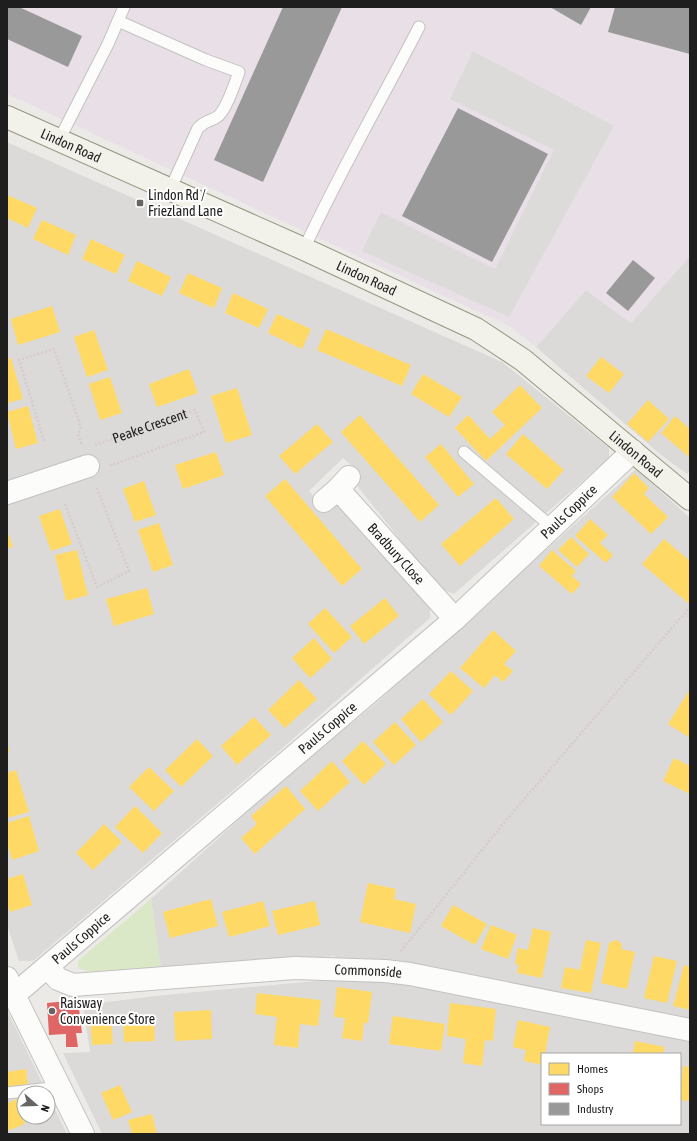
<svg xmlns="http://www.w3.org/2000/svg" width="697" height="1141" viewBox="0 0 697 1141" font-family="'Asap Condensed',sans-serif">
<style>
.residential{fill:#dbdad8;fill-rule:evenodd}
.industrial{fill:#e9dfe6}
.grass{fill:#dbe8c7}
.parking{fill:#dcdbda}
.homes{fill:#ffd966}
.shops{fill:#e06666}
.industry{fill:#999}
.lines{fill:none;stroke-linecap:round;stroke-linejoin:round}
.service-casing{stroke:#c3c2c1;stroke-width:13}
.minor-casing{stroke:#c3c2c1;stroke-width:24}
.secondary-casing{stroke:#959580;stroke-width:24}
.path{stroke:#d9cbca;stroke-width:2.5;stroke-dasharray:2 2;stroke-linecap:butt}
.service{stroke:#fcfcfb;stroke-width:11}
.minor{stroke:#fcfcfb;stroke-width:22}
.secondary{stroke:#f3f2ea;stroke-width:22}
.poi-dot{fill:#666564;stroke:#fff;stroke-width:1.5}
.labels{text-anchor:middle;stroke-width:4;stroke-linejoin:round;paint-order:stroke}
.street-label{font-size:14px;fill:#1e1e1e;stroke:#fff}
.poi-label{font-size:14px;fill:#1e1e1e;stroke:#fff;text-anchor:start}
</style>
<rect width="100%" height="100%" fill="#eceae7"/>
<!-- residential -->
<g class="residential">
<path d="M7,142l495,220 107,86v10l-155,136 -15,-6 -85,-106 8,-7 -19,-17 -34,33 17,20 11,-11 93,106v12l-152,134 -245,209h-14l-12,-36z"/>
<path d="M690,256v214l-3,4 -27,-20 -124,-107 50,-57 45,33z"/>
<path d="M636,469l54,49v616h-588l-39,-81 27,-1 -7,-47 81,-10 174,-16 -3,-23 -174,13 -10,-70 142,-128 81,-66zM542,1054h138v70h-138z"/>
<path d="M7,1010l40,83h-23v24h24v-22l19,39h-60z"/>
</g>
<!-- industrial -->
<path class="industrial" d="M7,7h683v249l-59,67 -45,-33 -50,57 -27,-21 -502,-232z"/>
<!-- grass -->
<path class="grass" d="M151,899l10,70 -72,3 -11,-4v-7z"/>
<!-- parking -->
<path class="parking" d="M473,51l141,75 -105,191 -147,-66 19,-39 114,57 59,-119 -104,-51z"/>
<!-- homes -->
<g class="homes">
<path d="M7,195l30,13 -9,20 -21,-10z"/>
<path d="M42,220l34,15 -8,20 -35,-16z"/>
<path d="M91,239l34,16 -9,19 -34,-15z"/>
<path d="M137,261l34,16 -9,19 -34,-15z"/>
<path d="M188,273l34,15 -8,20 -35,-15z"/>
<path d="M233,293l35,16 -9,19 -34,-15z"/>
<path d="M52,306l8,26 -42,13 -7,-26z"/>
<path d="M277,314l34,15 -9,20 -34,-16z"/>
<path d="M326,329l85,36 -9,21 -85,-36z"/>
<path d="M94,330l14,40 -21,7 -13,-40z"/>
<path d="M601,357l23,17 -15,19 -23,-17z"/>
<path d="M11,358l12,41 -16,4v-44z"/>
<path d="M189,369l9,24 -41,14 -8,-23z"/>
<path d="M423,374l39,23 -13,20 -38,-23z"/>
<path d="M110,377l12,36 -22,7 -11,-36z"/>
<path d="M520,385l22,23 -56,53 -31,-33 13,-13 22,24 15,-14 -13,-13z"/>
<path d="M237,388l15,47 -26,8 -15,-47z"/>
<path d="M648,400l21,19 -21,23 -21,-18z"/>
<path d="M28,406l10,37 -22,6 -9,-37z"/>
<path d="M360,415l79,90 -19,17 -79,-90z"/>
<path d="M675,416l15,13 -1,28 -28,-24z"/>
<path d="M317,424l16,18 -38,32 -16,-18z"/>
<path d="M523,434l41,36 -17,19 -41,-35z"/>
<path d="M441,444l33,40 -16,13 -33,-40z"/>
<path d="M216,452l8,23 -41,14 -8,-24z"/>
<path d="M634,473l15,15 -5,6 24,23 -17,17 -39,-37z"/>
<path d="M285,479l77,90 -20,17 -77,-90z"/>
<path d="M144,481l12,34 -21,7 -12,-33z"/>
<path d="M496,498l18,21 -54,47 -19,-22z"/>
<path d="M60,509l12,35 -21,7 -12,-35z"/>
<path d="M590,519l18,16 -8,8 13,12 -7,8 -31,-27z"/>
<path d="M159,523l14,42 -20,7 -15,-42z"/>
<path d="M7,530l6,17 -6,1z"/>
<path d="M571,537l18,17 -12,13 -19,-17z"/>
<path d="M664,539l26,22v41l-2,1 -46,-39z"/>
<path d="M77,550l11,45 -22,6 -11,-46z"/>
<path d="M552,550l24,21 -4,5 9,8 -9,10 -33,-28z"/>
<path d="M147,588l7,26 -40,12 -8,-27z"/>
<path d="M385,598l14,18 -35,28 -14,-18z"/>
<path d="M325,608l27,29 -18,16 -26,-29z"/>
<path d="M493,630l23,21 -12,13 9,7 -10,11 -8,-7 -11,13 -24,-20z"/>
<path d="M314,638l18,21 -22,19 -18,-20z"/>
<path d="M451,671l22,20 -22,24 -22,-21z"/>
<path d="M299,680l18,19 -32,29 -17,-18z"/>
<path d="M690,689v49l-22,-14z"/>
<path d="M423,699l20,23 -22,20 -20,-23z"/>
<path d="M254,717l17,18 -34,30 -16,-19z"/>
<path d="M395,722l21,23 -22,20 -21,-23z"/>
<path d="M197,739l16,17 -32,31 -16,-17z"/>
<path d="M363,741l23,23 -22,21 -22,-24z"/>
<path d="M7,743l3,8 -3,1z"/>
<path d="M674,758l16,8v28l-27,-13z"/>
<path d="M332,761l18,21 -32,29 -18,-20z"/>
<path d="M149,767l25,24 -20,20 -25,-24z"/>
<path d="M16,770l13,42 -22,6v-45z"/>
<path d="M286,786l19,23 -50,45 -14,-16 16,-14 -6,-8z"/>
<path d="M135,806l27,27 -19,20 -28,-26z"/>
<path d="M29,816l10,35 -27,9 -5,-17v-20z"/>
<path d="M104,824l18,18 -29,28 -17,-17z"/>
<path d="M23,874l9,31 -22,7 -3,-9v-24z"/>
<path d="M368,883l28,6 -2,10 22,5 -6,29 -50,-11z"/>
<path d="M211,899l7,27 -48,12 -7,-26z"/>
<path d="M263,901l7,25 -41,11 -7,-25z"/>
<path d="M315,901l5,24 -42,10 -6,-24z"/>
<path d="M453,905l34,19 -12,21 -34,-19z"/>
<path d="M491,925l26,10 -9,24 -27,-10z"/>
<path d="M533,928l18,4 -9,46 -25,-5 2,-8 -4,-1 3,-16 10,2z"/>
<path d="M586,940l15,3 -10,50 -30,-5 4,-21 15,3z"/>
<path d="M615,940l5,2 2,3 -1,4 14,3 -8,37 -26,-6 8,-40z"/>
<path d="M654,956l23,5 -10,42 -23,-5z"/>
<path d="M684,965l6,2v43l-17,-4z"/>
<path d="M337,987l35,5 -4,31h-4l-2,18 -20,-3 3,-20 -11,-1z"/>
<path d="M257,993l64,7 -3,26 -18,-2 -2,24 -24,-3 3,-28 -22,-3z"/>
<path d="M450,1003l46,6 -3,32 -8,-1 -3,26 -19,-3 3,-24 -19,-3z"/>
<path d="M211,1010l1,29 -37,2 -1,-29z"/>
<path d="M393,1016l52,8 -4,27 -52,-7z"/>
<path d="M111,1018l2,26 -21,1 -2,-26z"/>
<path d="M154,1019l1,22 -31,1 -1,-22z"/>
<path d="M518,1020l32,7 -5,27h-3v11l-18,-4 2,-11 -13,-3z"/>
<path d="M635,1041l30,6 -2,7h-30z"/>
<path d="M683,1066l7,1v34l-10,-1z"/>
<path d="M26,1069l2,15 -21,3v-15z"/>
<path d="M120,1085l12,27 -19,8 -12,-27z"/>
<path d="M17,1099l8,25 -18,7v-28z"/>
<path d="M152,1114l5,20h-25l-4,-14z"/>
</g>
<!-- shops -->
<path class="shops" d="M78,1000l4,33h-6l2,14h-12v-13l-17,1 -2,-32z"/>
<!-- industry -->
<g class="industry">
<path d="M7,7h12l63,29 -14,31 -61,-28z"/>
<path d="M283,7h59l-79,175 -49,-22z"/>
<path d="M550,7h41l-10,18z"/>
<path d="M615,7h75v47l-82,-22z"/>
<path d="M458,108l90,46 -56,108 -90,-46z"/>
<path d="M633,260l22,18 -27,33 -22,-18z"/>
</g>
<g class="lines">
<defs>
<g id="service">
<path d="M118,21l88,39 33,12c-4,11 -13,39 -22,45 -8,5 -11,3 -19,11l-28,62"/>
<path d="M59,140l49,-96 16,-37"/>
<path d="M304,249c35,-76 77,-148 115,-222"/>
<path d="M464,452l88,75"/>
<path d="M7,1093l53,-6"/>
</g>
<g id="minor">
<path id="s2" d="M338,489l117,130"/>
<path d="M7,493l81,-27"/>
<path d="M324,501l14,-12 11,-12"/>
<path id="s3" d="M48,968l10,11 15,6 222,-17 90,3 25,3 280,56"/>
<path d="M7,978l7,17 69,139"/>
<path id="s4" d="M14,995l441,-376 178,-168"/>
</g>
<g id="secondary">
<path id="s5" d="M7,117l297,132 172,80 47,31 167,139"/>
</g>
</defs>
<!-- service casing -->
<use href="#service" class="service-casing"/>
<!-- minor casing -->
<use href="#minor" class="minor-casing"/>
<!-- secondary casing -->
<use href="#secondary" class="secondary-casing"/>
<!-- path -->
<g class="path">
<path d="M44,441l-25,-81 35,-11 27,78 -3,7 4,12"/>
<path id="s1" d="M95,445l100,-35 9,22 -95,34"/>
<path d="M65,504l32,83 32,-16 -33,-85"/>
<path d="M401,951l102,-127 187,-217"/>
</g>
<!-- service -->
<use href="#service" class="service"/>
<!-- minor -->
<use href="#minor" class="minor"/>
<!-- secondary -->
<use href="#secondary" class="secondary"/>
</g>
<!-- markers -->
<g class="poi-dot">
<rect x="136" y="199" width="8" height="8" rx="2"/>
<circle cx="52" cy="1011" r="4"/>
</g>
<g class="labels">
<!-- street labels -->
<g class="street-label">
<text dy="5" stroke="none"><textPath href="#s5" startOffset="70">Lindon Road</textPath></text>
<text dy="5" stroke="none"><textPath href="#s5" startOffset="394">Lindon Road</textPath></text>
<text dy="5" stroke="none"><textPath href="#s1" startOffset="58">Peake Crescent</textPath></text>
<text dy="5" stroke="none"><textPath href="#s5" startOffset="718">Lindon Road</textPath></text>
<text dy="5" stroke="none"><textPath href="#s4" startOffset="736">Pauls Coppice</textPath></text>
<text dy="5" stroke="none"><textPath href="#s2" startOffset="87">Bradbury Close</textPath></text>
<text dy="5" stroke="none"><textPath href="#s4" startOffset="412">Pauls Coppice</textPath></text>
<text dy="5" stroke="none"><textPath href="#s4" startOffset="88">Pauls Coppice</textPath></text>
<text dy="5" stroke="none"><textPath href="#s3" startOffset="327">Commonside</textPath></text>
</g>
<!-- poi labels -->
<g class="poi-label">
<text x="148" y="200">Lindon Rd /<tspan x="148" dy="16">Friezland Lane</tspan></text>
<text x="60" y="1008">Raisway<tspan x="60" dy="16">Convenience Store</tspan></text>
</g>
</g>
<!-- border -->
<rect width="697" height="1141" fill="none" stroke="#1e1e1e" stroke-width="16"/>
<!-- legend -->
<rect x="541" y="1053" width="140" height="72" fill="#ffffff" stroke="#a5a5a5"/>
<rect x="549" y="1063" width="20" height="12" fill="#ffd966" stroke="#a5a5a5"/>
<text x="577" y="1073" font-size="12" fill="#1e1e1e">Homes</text>
<rect x="549" y="1083" width="20" height="12" fill="#e06666" stroke="#a5a5a5"/>
<text x="577" y="1093" font-size="12" fill="#1e1e1e">Shops</text>
<rect x="549" y="1103" width="20" height="12" fill="#999999" stroke="#a5a5a5"/>
<text x="577" y="1113" font-size="12" fill="#1e1e1e">Industry</text>
<!-- north arrow -->
<g transform="translate(36 1105) rotate(110)"><circle r="19" fill="#ffffff" stroke="#a5a5a5"/>
<path d="M0-3L7 15L0 10L-7 15Z" fill="#666564"/>
<text y="-6" font-size="11" font-weight="bold" text-anchor="middle" fill="#1e1e1e">N</text>
</g>
</svg>
